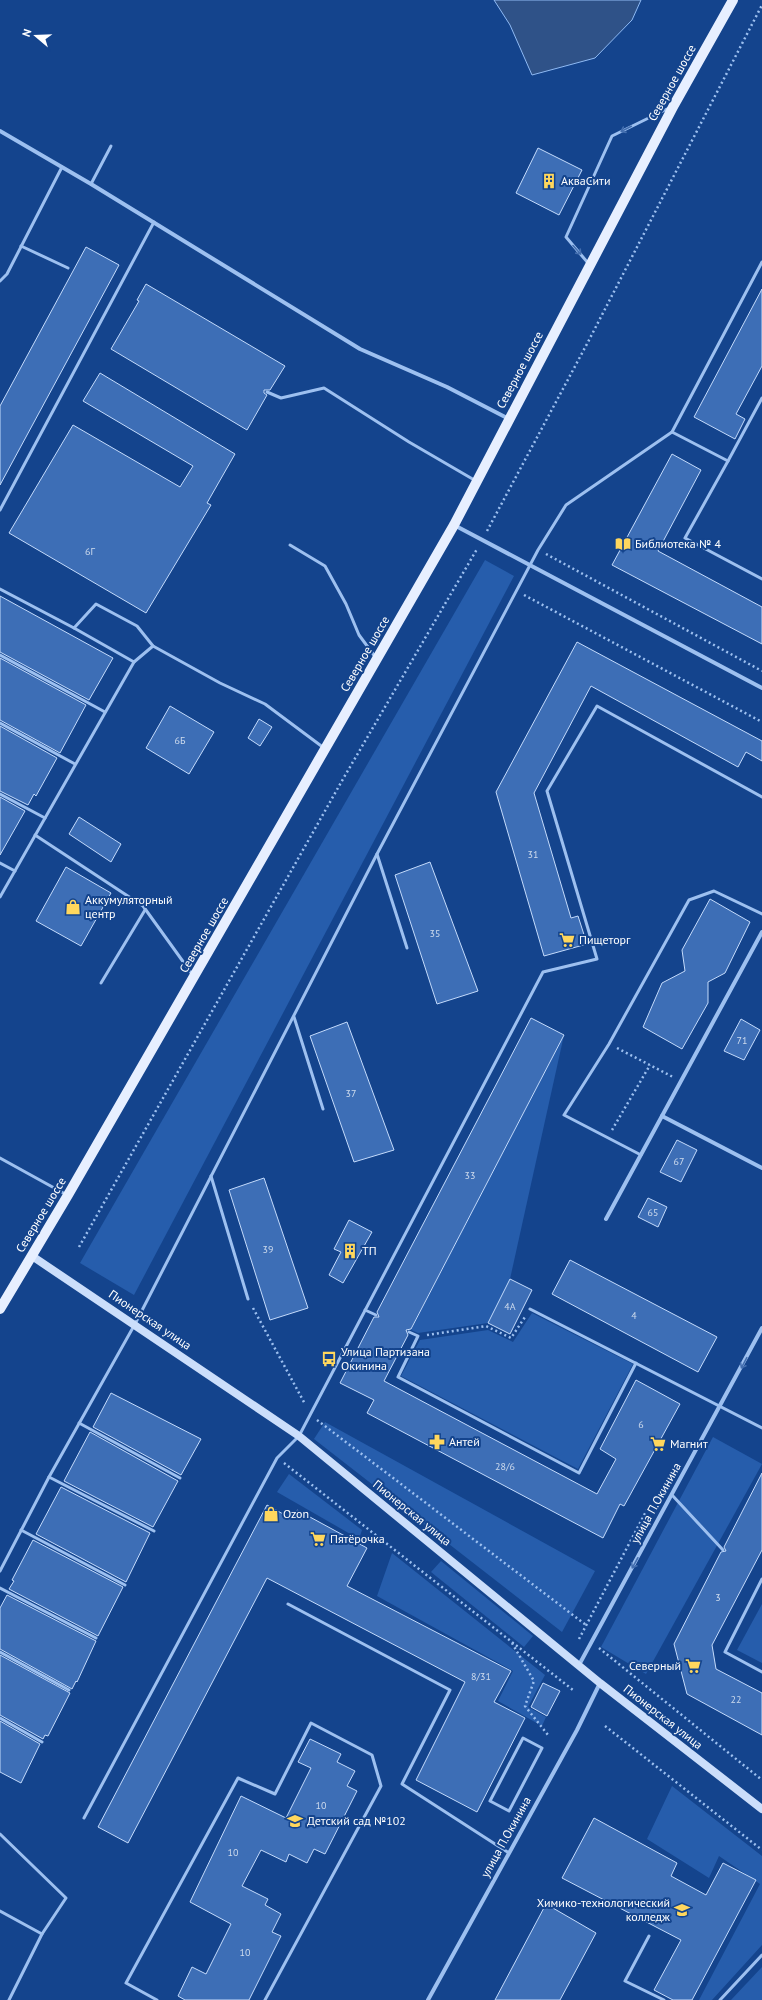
<svg xmlns="http://www.w3.org/2000/svg" width="762" height="2000" viewBox="0 0 762 2000" font-family="'PT Sans',sans-serif">
<style>
.green{fill:#265dac}
.water{fill:#2f5288;stroke:#8fbaf4}
.building{fill:#3d6eb6;stroke:#c4dbfc}
.lines{fill:none;stroke-linecap:round;stroke-linejoin:round}
.path{stroke:#9dc0f0;stroke-width:2.5;stroke-dasharray:2 3;stroke-linecap:butt}
.lane{stroke:#9dc0f0;stroke-width:3}
.street{stroke:#9dc0f0;stroke-width:4}
.secondary{stroke:#cbdefb;stroke-width:8}
.primary{stroke:#e7efff;stroke-width:10}
.oneway{stroke:#446fb0}
.labels{text-anchor:middle;stroke-width:4;stroke-linejoin:round;paint-order:stroke}
.number-label{font-size:10px;fill:#cedbed}
.street-label{font-size:12px;fill:#fff;stroke:#14448d}
.poi-label{font-size:12px;fill:#fff;stroke:#14448d;text-anchor:start}
</style>
<rect width="100%" height="100%" fill="#14448d"/>
<!-- green -->
<g class="green">
<path d="M485,560l29,16 -380,719 -54,-32z"/>
<path d="M564,1035l-54,244 -22,44 -70,10 -7,-3z"/>
<path d="M532,1313l101,51 -55,105 -177,-93 19,-36 68,-10 25,12z"/>
<path d="M325,1422l270,149 -33,61 -248,-193z"/>
<path d="M713,1437l49,27 -116,210 -45,-27z"/>
<path d="M289,1474l73,56 -3,9 -82,-47z"/>
<path d="M392,1553l153,122 -17,32 18,10 -4,9 -44,-25 15,-30 -136,-75z"/>
<path d="M441,1561l92,75 -9,11 -93,-75z"/>
<path d="M762,1604v59l-25,-13z"/>
<path d="M672,1786l90,70v89l-50,55h-13l61,-116 -41,-28 -10,22 -62,-39z"/>
<path d="M762,1967v33h-31z"/>
</g>
<!-- water -->
<path class="water" d="M494,0h147l-9,20 -37,38 -63,17 -22,-50z"/>
<!-- building -->
<g class="building">
<path d="M538,148l44,22 -23,45 -43,-22z"/>
<path d="M86,247l33,18 -119,220v-79z"/>
<path d="M146,284l139,82 -15,24h-6v3l3,2 -20,35 -136,-81 28,-48 -2,-1z"/>
<path d="M762,289v77l-26,48 9,5 -10,20 -41,-22z"/>
<path d="M100,373l135,81 -28,49 4,2 -65,108 -137,-80 64,-108 107,62 13,-21 -110,-65z"/>
<path d="M672,454l29,16 -43,81 104,56v37l-150,-79z"/>
<path d="M0,596l113,62 -24,42 -89,-48z"/>
<path d="M577,642l185,99v20l-16,-9 -8,15 -147,-81 -57,107 37,125 7,-2 9,28 -43,12 -48,-164z"/>
<path d="M0,658l86,47 -26,48 -60,-33z"/>
<path d="M170,706l44,26 -25,42 -43,-26z"/>
<path d="M259,719l13,8 -12,19 -12,-8z"/>
<path d="M0,726l57,32 -21,38 -2,-2 -6,11 -28,-14z"/>
<path d="M0,797l25,14 -25,44z"/>
<path d="M79,817l42,27 -10,18 -42,-28z"/>
<path d="M430,862l48,129 -41,13 -42,-129z"/>
<path d="M66,867l45,26 -30,53 -45,-25z"/>
<path d="M710,899l40,23 -25,51 -17,9v21l-26,46 -39,-22 19,-44 23,-12 -3,-21z"/>
<path d="M531,1018l33,17 -153,294 -5,1 2,5 -24,46 213,113 19,-35 -16,-10 36,-69 44,24 -56,102 -4,-2 -17,34 -236,-125 7,-13 -34,-17 34,-66h5l-2,-5z"/>
<path d="M741,1019l19,11 -16,30 -20,-9z"/>
<path d="M347,1022l47,128 -40,12 -44,-126z"/>
<path d="M677,1140l20,10 -16,32 -21,-10z"/>
<path d="M264,1178l44,130 -38,12 -41,-130z"/>
<path d="M648,1198l19,9 -9,20 -20,-10z"/>
<path d="M349,1220l23,12 -29,51 -14,-8 12,-23 -7,-3z"/>
<path d="M570,1260l147,77 -19,35 -146,-78z"/>
<path d="M510,1279l22,11 -22,44 -22,-11z"/>
<path d="M111,1393l90,46 -20,36 -88,-48z"/>
<path d="M90,1432l88,49 -25,46 -89,-46z"/>
<path d="M762,1473v77l-50,95 4,24 46,24v42l-75,-41 -13,-50 47,-92 5,-1 -2,-4z"/>
<path d="M61,1487l89,46 -24,49 -90,-48z"/>
<path d="M267,1505l25,14 5,-9 70,38 -20,38 164,85 -17,31 31,16 -48,94 -61,-32 49,-98 -198,-104 -139,265 -30,-16z"/>
<path d="M33,1540l90,47 -25,49 -89,-47 5,-8 -2,-1z"/>
<path d="M7,1595l89,46 -19,41 -1,-1 -4,8 -72,-40v-41z"/>
<path d="M0,1655l70,38 -22,43 -3,-1 -2,4 -43,-24z"/>
<path d="M543,1683l17,8 -13,25 -16,-9z"/>
<path d="M0,1721l40,23 -19,39 -21,-11z"/>
<path d="M310,1739l31,15 -4,8 18,9 -8,15 10,5 -32,63 -11,-5 -7,14 -18,-9 -3,8 -25,-12 -19,36 26,13 -3,6 16,9 -9,18 9,4 -32,64h-64l-7,-4 14,-29 14,7 25,-50 -41,-22 51,-106 45,22 25,-50 -13,-6z"/>
<path d="M594,1818l83,45 -6,13 35,19 17,-32 33,17 -64,120h-19l-19,-10 27,-50 -119,-62z"/>
<path d="M546,1904l50,29 -36,67h-65z"/>
</g>
<g class="lines">
<!-- path -->
<g class="path">
<path d="M487,531l101,-189 174,-337"/>
<path d="M546,554l216,117"/>
<path d="M524,595l238,127"/>
<path d="M617,1048l56,29"/>
<path d="M612,1130l38,-65"/>
<path d="M79,1247l264,-468 134,-230"/>
<path d="M253,1308l52,96"/>
<path d="M427,1335l59,-9 25,12 14,-21"/>
<path d="M317,1420l269,205"/>
<path d="M284,1463l289,227"/>
<path d="M579,1639l72,-137"/>
<path d="M512,1643l22,38 -9,25 23,29"/>
<path d="M599,1648l163,132"/>
<path d="M605,1726l157,124"/>
</g>
<!-- lane -->
<g class="lane">
<path d="M91,184l20,-38"/>
<path d="M21,246l47,22"/>
<path d="M588,263l-22,-26 46,-101 57,-28"/>
<path d="M0,281l7,-7 55,-107"/>
<path d="M267,392l14,6 43,-10 85,54 67,39"/>
<path d="M672,432l90,-170"/>
<path d="M728,461l-43,77 77,41"/>
<path d="M0,510l154,-288"/>
<path d="M290,545l35,21 21,38 13,31 17,23"/>
<path d="M0,589l74,39 22,-24 41,22 16,20 67,37 45,21 59,44"/>
<path d="M74,628l60,34 19,-16"/>
<path d="M0,655l105,57"/>
<path d="M0,723l75,41"/>
<path d="M0,794l45,24"/>
<path d="M35,835l108,71 49,68"/>
<path d="M377,854l30,94"/>
<path d="M0,863l15,8"/>
<path d="M0,897l134,-235"/>
<path d="M101,983l44,-73"/>
<path d="M294,1017l29,92"/>
<path d="M641,1155l-77,-40 45,-71 80,-144 25,-9 48,23"/>
<path d="M0,1158l67,37"/>
<path d="M211,1176l37,123"/>
<path d="M530,1309l232,119"/>
<path d="M365,1310l11,5"/>
<path d="M409,1332l9,4 -20,41 181,96 57,-110"/>
<path d="M79,1423l101,55"/>
<path d="M49,1477l105,54"/>
<path d="M672,1495l51,55"/>
<path d="M21,1530l104,55"/>
<path d="M0,1571l49,-94 86,-153 242,-470 161,-304 28,-45 106,-73 56,29 34,-63"/>
<path d="M762,1579l-37,73 37,20"/>
<path d="M0,1588l96,50"/>
<path d="M288,1604l162,86 -48,94 107,69"/>
<path d="M0,1652l69,38"/>
<path d="M0,1718l42,24"/>
<path d="M523,1738l19,10 -33,63 -19,-10z"/>
<path d="M84,1818l193,-360 22,-22 244,-464 54,-13 -50,-168 50,-85 165,91"/>
<path d="M0,1834l66,64 -24,36"/>
<path d="M0,1911l42,23 -33,66"/>
<path d="M649,1936l-24,45 39,19"/>
<path d="M157,2000l-31,-17 112,-205 37,16 36,-71 61,32 9,31 -116,214"/>
<path d="M720,2000l42,-45"/>
</g>
<!-- street -->
<g class="street">
<path d="M0,131l91,53 269,165 87,38 62,32"/>
<path d="M454,525l308,163"/>
<path d="M662,1116l100,52"/>
<path d="M606,1219l156,-287"/>
<path d="M579,1665l183,-337"/>
<path d="M428,2000l149,-270 23,-47"/>
</g>
<!-- secondary -->
<path class="secondary" d="M32,1256l267,180 301,247 162,126"/>
<!-- primary -->
<path class="primary" d="M0,1309l68,-114 386,-670 220,-420 59,-105"/>
</g>
<!-- one-way arrows -->
<defs><path id="oneway-shaft" d="M-6 0H5M1.5-3L5.5 0L1.5 3" fill="none" stroke-width="1.6" stroke-linecap="round" stroke-linejoin="round"/></defs>
<g class="oneway">
<use href="#oneway-shaft" transform="translate(626 129) rotate(153)"/>
<use href="#oneway-shaft" transform="translate(577 250) rotate(48)"/>
<use href="#oneway-shaft" transform="translate(744 1363) rotate(118)"/>
<use href="#oneway-shaft" transform="translate(635 1563) rotate(119)"/>
</g>
<!-- icons -->
<defs>
<symbol id="building-bare" viewBox="-9 -9 18 18"><path d="M-4-6H4V6H1V3H-1V6H-4ZM-2.5-4.3h1.7v1.8h-1.7ZM.8-4.3h1.7v1.8H.8ZM-2.5-1h1.7V.8h-1.7ZM.8-1h1.7V.8H.8Z" fill="#ffd75d" stroke="#14448d" stroke-width="2.5" paint-order="stroke"/></symbol>
<symbol id="library-bare" viewBox="-9 -9 18 18"><path d="M-6-4Q-3-5.5-.7-3.5V5Q-3 3-6 4ZM6-4Q3-5.5 .7-3.5V5Q3 3 6 4Z" fill="#ffd75d" stroke="#14448d" stroke-width="2.5" paint-order="stroke"/></symbol>
<symbol id="shop-bare" viewBox="-9 -9 18 18"><path d="M-5-2.5h2.3a2.7 3.5 0 0 1 5.4 0H5L5.5 6h-11ZM-1.5-2.5h3a1.5 2.3 0 0 0-3 0Z" fill="#ffd75d" stroke="#14448d" stroke-width="2.5" paint-order="stroke"/></symbol>
<symbol id="supermarket-bare" viewBox="-9 -9 18 18"><path d="M-6-5.5h2.5l.6 2H6L4.5 2H-2.5L-4.4-4H-6ZM-1.5 3.2a1.3 1.3 0 1 0 .1 0ZM3 3.2a1.3 1.3 0 1 0 .1 0Z" fill="#ffd75d" stroke="#14448d" stroke-width="2.5" paint-order="stroke"/></symbol>
<symbol id="bus-bare" viewBox="-9 -9 18 18"><path d="M-5-6H5V4H4V6H2V4H-2V6H-4V4H-5ZM-3.5-4V0h7V-4ZM-3.5 1.2v1.5H-2V1.2ZM2 1.2v1.5H3.5V1.2Z" fill="#ffd75d" stroke="#14448d" stroke-width="2.5" paint-order="stroke"/></symbol>
<symbol id="pharmacy-bare" viewBox="-9 -9 18 18"><path d="M-2-6h4v4h4v4h-4v4h-4v-4h-4v-4h4Z" fill="#ffd75d" stroke="#14448d" stroke-width="2.5" paint-order="stroke"/></symbol>
<symbol id="school-bare" viewBox="-9 -9 18 18"><path d="M0-5L7-2L0 1L-7-2ZM-4 1L0 2.5L4 1V4Q0 6-4 4Z" fill="#ffd75d" stroke="#14448d" stroke-width="2.5" paint-order="stroke"/></symbol>
<symbol id="university-bare" viewBox="-9 -9 18 18"><path d="M0-5L7-2L0 1L-7-2ZM-4 1L0 2.5L4 1V4Q0 6-4 4Z" fill="#ffd75d" stroke="#14448d" stroke-width="2.5" paint-order="stroke"/></symbol>
</defs>
<g fill-rule="evenodd">
<use href="#building-bare" x="538" y="170" width="22" height="22"/>
<use href="#library-bare" x="612" y="533" width="22" height="22"/>
<use href="#shop-bare" x="62" y="896" width="22" height="22"/>
<use href="#supermarket-bare" x="556" y="929" width="22" height="22"/>
<use href="#building-bare" x="339" y="1240" width="22" height="22"/>
<use href="#bus-bare" x="318" y="1348" width="22" height="22"/>
<use href="#pharmacy-bare" x="426" y="1431" width="22" height="22"/>
<use href="#supermarket-bare" x="647" y="1433" width="22" height="22"/>
<use href="#shop-bare" x="260" y="1503" width="22" height="22"/>
<use href="#supermarket-bare" x="307" y="1528" width="22" height="22"/>
<use href="#supermarket-bare" x="682" y="1655" width="22" height="22"/>
<use href="#school-bare" x="284" y="1810" width="22" height="22"/>
<use href="#university-bare" x="671" y="1899" width="22" height="22"/>
</g>
<g class="labels">
<!-- number labels -->
<g class="number-label">
<text x="90" y="555">6Г</text>
<text x="180" y="744">6Б</text>
<text x="533" y="858">31</text>
<text x="435" y="937">35</text>
<text x="742" y="1044">71</text>
<text x="351" y="1097">37</text>
<text x="679" y="1165">67</text>
<text x="470" y="1179">33</text>
<text x="653" y="1216">65</text>
<text x="268" y="1253">39</text>
<text x="510" y="1310">4А</text>
<text x="634" y="1319">4</text>
<text x="641" y="1428">6</text>
<text x="505" y="1470">28/6</text>
<text x="718" y="1601">3</text>
<text x="481" y="1680">8/31</text>
<text x="736" y="1703">22</text>
<text x="321" y="1809">10</text>
<text x="233" y="1856">10</text>
<text x="245" y="1956">10</text>
</g>
<!-- street labels -->
<g class="street-label">
<text transform="translate(672 83) rotate(-61)" y="4">Северное шоссе</text>
<text transform="translate(520 370) rotate(-62)" y="4">Северное шоссе</text>
<text transform="translate(365 654) rotate(-60)" y="4">Северное шоссе</text>
<text transform="translate(204 935) rotate(-60)" y="4">Северное шоссе</text>
<text transform="translate(41 1215) rotate(-59)" y="4">Северное шоссе</text>
<text transform="translate(150 1320) rotate(34)" y="4">Пионерская улица</text>
<text transform="translate(656 1503) rotate(-61)" y="4">улица П.Окинина</text>
<text transform="translate(412 1513) rotate(39)" y="4">Пионерская улица</text>
<text transform="translate(663 1717) rotate(38)" y="4">Пионерская улица</text>
<text transform="translate(506 1837) rotate(-61)" y="4">улица П.Окинина</text>
</g>
<!-- poi labels -->
<g class="poi-label">
<text x="561" y="185">АкваСити</text>
<text x="635" y="548">Библиотека № 4</text>
<text x="85" y="904">Аккумуляторный<tspan x="85" dy="14">центр</tspan></text>
<text x="579" y="944">Пищеторг</text>
<text x="362" y="1255">ТП</text>
<text x="341" y="1356">Улица Партизана<tspan x="341" dy="14">Окинина</tspan></text>
<text x="449" y="1446">Антей</text>
<text x="670" y="1448">Магнит</text>
<text x="283" y="1518">Ozon</text>
<text x="330" y="1543">Пятёрочка</text>
<text x="681" y="1670" text-anchor="end">Северный</text>
<text x="307" y="1825">Детский сад №102</text>
<text x="670" y="1907" text-anchor="end">Химико-технологический<tspan x="670" dy="14">колледж</tspan></text>
</g>
</g>
<!-- north arrow -->
<g transform="translate(36 36) rotate(289)" stroke="#14448d" stroke-width="3" paint-order="stroke">
<path d="M0-3L7 15L0 10L-7 15Z" fill="#ffffff"/>
<text y="-6" font-size="11" font-weight="bold" text-anchor="middle" fill="#ffffff">N</text>
</g>
</svg>
